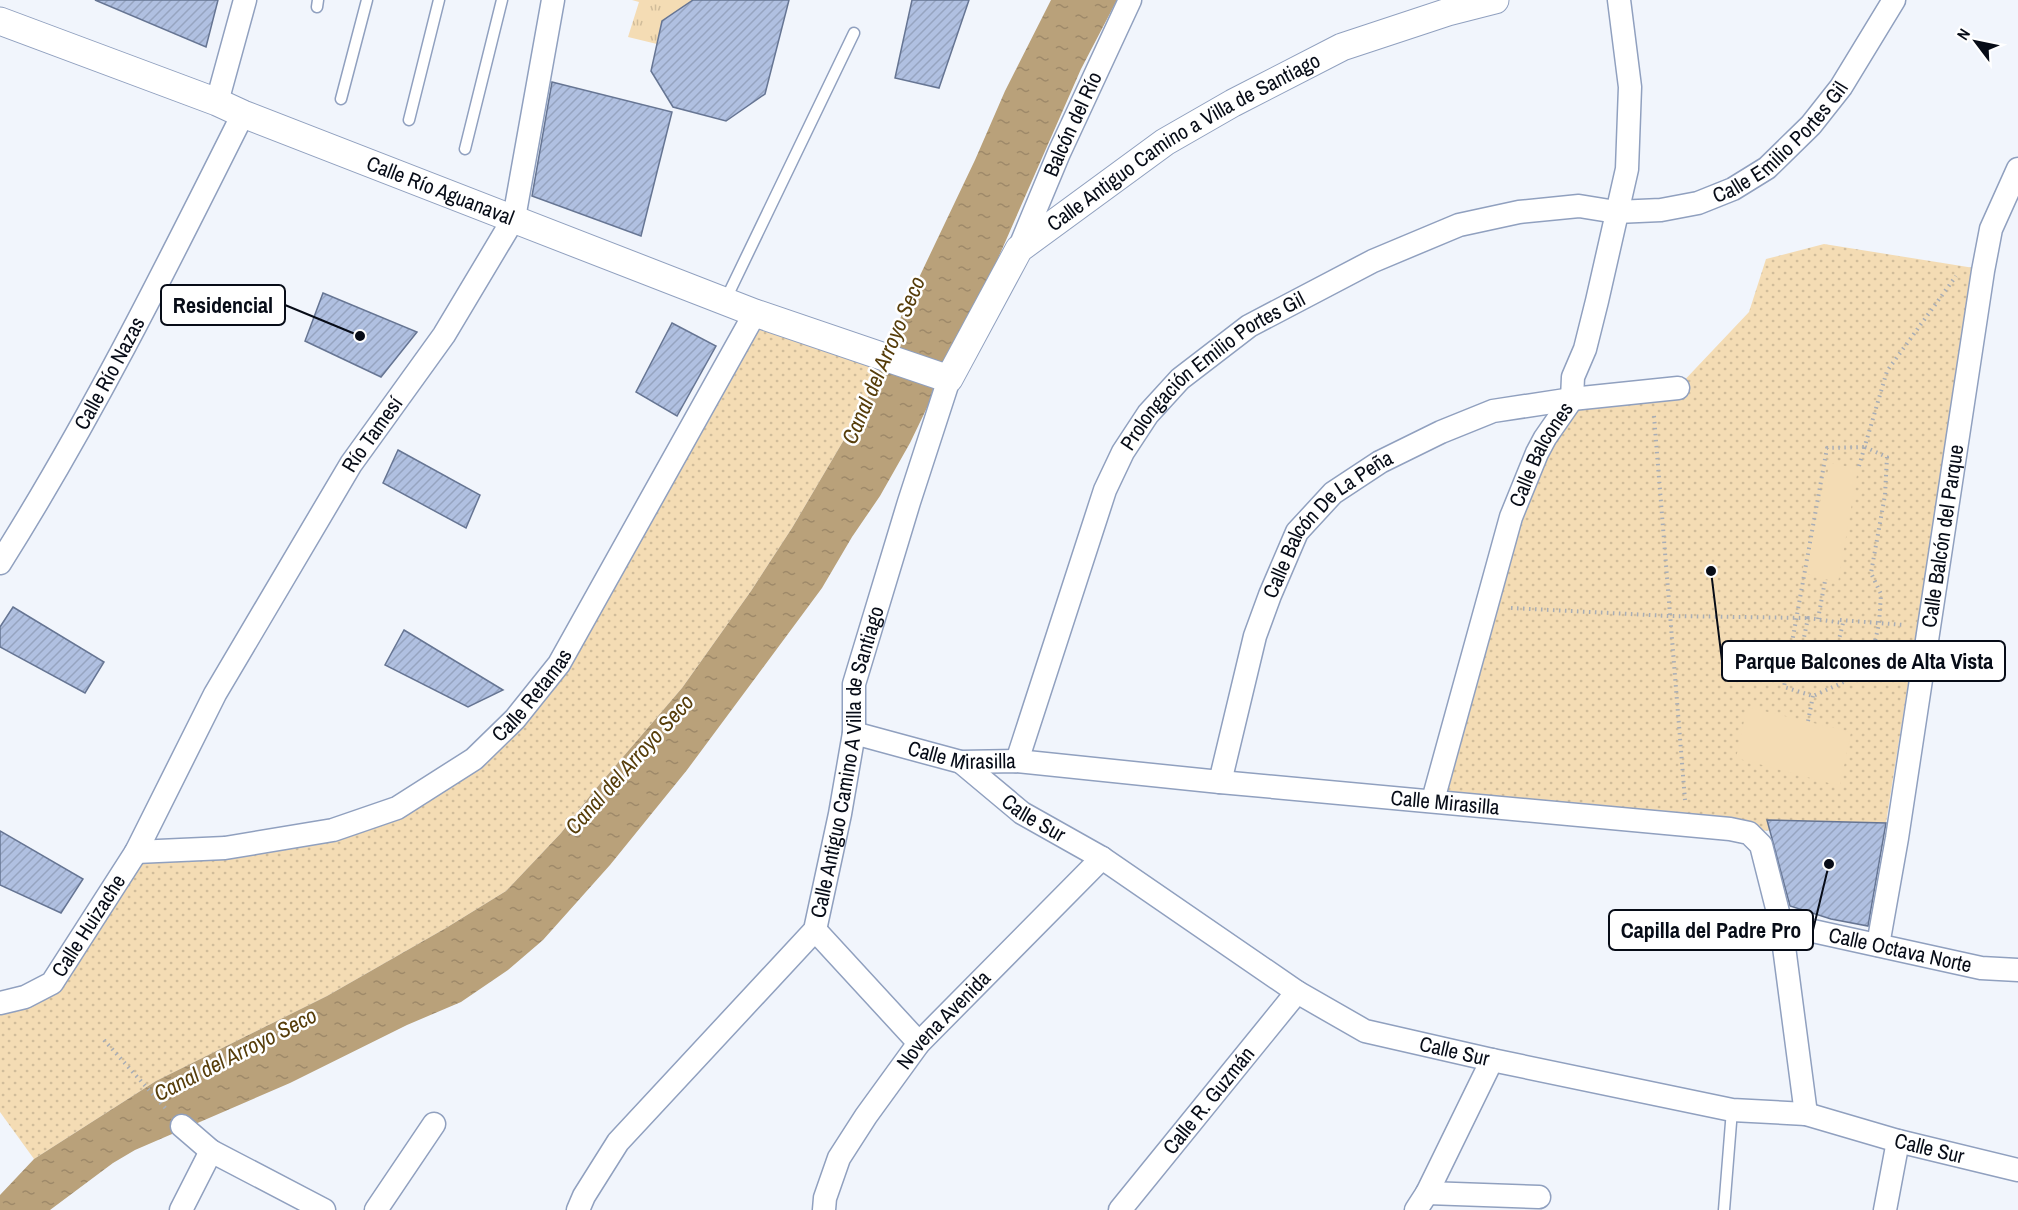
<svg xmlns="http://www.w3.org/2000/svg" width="2018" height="1210" viewBox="0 0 2018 1210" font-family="'Archivo Narrow',sans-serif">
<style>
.grass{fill:url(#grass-tufts)}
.park{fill:url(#park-dots)}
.pitch{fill:#f4dcb4}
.water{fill:url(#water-ripples)}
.building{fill:url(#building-hatch);stroke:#667593;stroke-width:1.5}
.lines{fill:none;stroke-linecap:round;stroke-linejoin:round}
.service-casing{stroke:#90a0bf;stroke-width:13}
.minor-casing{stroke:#90a0bf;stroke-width:25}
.tertiary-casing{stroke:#90a0bf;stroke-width:29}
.path{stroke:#a8adb5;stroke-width:4;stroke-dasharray:1.5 4.5;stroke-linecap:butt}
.service{stroke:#fff;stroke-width:10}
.minor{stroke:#fff;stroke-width:22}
.tertiary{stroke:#fff;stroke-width:27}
.labels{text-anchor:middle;stroke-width:5;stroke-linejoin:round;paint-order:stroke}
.street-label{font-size:21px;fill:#070c17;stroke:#fff}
.water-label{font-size:22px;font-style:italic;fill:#563d0a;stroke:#fff}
.leader{fill:none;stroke:#070c17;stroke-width:2}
.callout-dot{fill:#070c17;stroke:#fff;stroke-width:2}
.callout{fill:#fff;stroke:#070c17;stroke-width:2}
.callout-label{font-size:22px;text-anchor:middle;font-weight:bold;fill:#070c17}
</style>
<defs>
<pattern id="grass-tufts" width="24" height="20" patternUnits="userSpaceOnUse" patternTransform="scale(1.5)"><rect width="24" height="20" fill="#f4dcb4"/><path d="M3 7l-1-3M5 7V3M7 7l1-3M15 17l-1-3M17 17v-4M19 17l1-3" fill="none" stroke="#d0bc9a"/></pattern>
<pattern id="park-dots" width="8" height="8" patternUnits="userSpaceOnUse" patternTransform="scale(1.5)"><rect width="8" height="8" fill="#f4dcb4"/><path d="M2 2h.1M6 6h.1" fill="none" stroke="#d0bc9a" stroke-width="1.8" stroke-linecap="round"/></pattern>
<pattern id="water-ripples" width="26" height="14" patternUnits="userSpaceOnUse" patternTransform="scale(1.5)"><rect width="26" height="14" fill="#b9a17a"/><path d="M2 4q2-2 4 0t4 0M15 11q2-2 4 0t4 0" fill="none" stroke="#9e8969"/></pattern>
<pattern id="building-hatch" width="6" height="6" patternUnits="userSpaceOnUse" patternTransform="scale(1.5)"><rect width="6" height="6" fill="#b0c0e1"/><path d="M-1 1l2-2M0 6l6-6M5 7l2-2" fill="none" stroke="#96a4c0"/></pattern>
</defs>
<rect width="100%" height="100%" fill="#f1f5fc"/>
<!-- grass -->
<path class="grass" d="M632,0h60l-35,44 -29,-7 11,-35z"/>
<!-- park -->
<g class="park">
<path d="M1824,244l150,24 -88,555 -142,9 -311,-32 78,-283 61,-118 106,-12 71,-75 17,-53z"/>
<path d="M755,313l129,45 -19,46 -73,124 -41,63 -69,97 -89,104 -32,41 -55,58 -60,37 -119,68 -171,85 -122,78 -34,-47v-109l52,-20 84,-131 89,-4 172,-40 118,-89z"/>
</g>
<!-- pitch -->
<g class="pitch">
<path d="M1830,463l28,6 -20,114 -36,-11z"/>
<path d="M1747,707l104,25 -11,54 -104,-28z"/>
</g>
<!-- water -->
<path class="water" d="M1051,0h66l-36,69 -92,210 -79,164 -30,53 -28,41 -30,51 -135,182 -77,95 -67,75 -35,30 -47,32 -54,23 -117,58 -155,67 -22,13 -63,47h-50v-15l34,-36 122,-78 171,-85 119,-68 60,-37 55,-58 32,-41 89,-104 69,-97 41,-63 73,-124 40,-97 70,-147 30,-69z"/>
<!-- building -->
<g class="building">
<path d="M95,0h123l-12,47z"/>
<path d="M693,0h96l-24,94 -39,27 -53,-14 -22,-36 11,-50z"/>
<path d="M912,0h57l-30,88 -44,-10z"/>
<path d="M552,82l120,30 -31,124 -109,-40z"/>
<path d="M323,293l94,39 -36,45 -76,-36z"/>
<path d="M672,323l44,23 -39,70 -41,-24z"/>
<path d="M398,450l82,45 -14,33 -83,-45z"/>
<path d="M13,607l91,55 -19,31 -85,-46v-20z"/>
<path d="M404,630l99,60 -35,17 -83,-42z"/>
<path d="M1767,820l119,3 -18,103 -37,-7 -41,-13z"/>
<path d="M0,831l83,48 -22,34 -61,-28z"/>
</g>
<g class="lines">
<defs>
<g id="service">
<path d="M317,7l1,-7"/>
<path d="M341,99l26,-99"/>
<path d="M409,120l30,-120"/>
<path d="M465,149l37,-149"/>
<path d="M725,301l129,-268"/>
<path d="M1724,1210l8,-100"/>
</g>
<g id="minor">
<path d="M217,102l28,-102"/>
<path id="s1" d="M1019,249l40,-96 71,-153"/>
<path id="s2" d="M0,563c91,-144 167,-297 243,-449"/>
<path id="s3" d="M854,733l107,29 56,-1 203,21 510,47 19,4 12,12 20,79 25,190"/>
<path id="s4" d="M1017,761l88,-271 18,-38 25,-38 32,-35 69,-53 124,-65 86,-36 60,-13 60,-6 37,6 45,-2 37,-7 35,-14 34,-21 44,-43 30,-38 53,-87"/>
<path id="s5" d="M961,762l61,51 80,45 195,134 68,39 127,29 240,50 74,4 92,27 120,29"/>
<path id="s6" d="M1220,782l35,-146 15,-41 27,-63 36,-39 47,-31 61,-30 52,-21 79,-12 106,-11"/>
<path id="s7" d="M1433,800l78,-283 26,-64 8,-15 27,-39 1,-22 12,-28 12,-48 30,-132 3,-82 -11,-87"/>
<path id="s8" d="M136,852l89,-4 108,-18 64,-22 77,-49 41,-40 44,-55 196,-351"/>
<path id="s9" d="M1781,924l200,44 37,2"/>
<path d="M815,930l104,113"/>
<path id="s10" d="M1878,945l19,-107 86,-567 8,-42 27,-60"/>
<path id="s11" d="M0,1003l25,-6 27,-14 84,-131 79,-158 136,-230 93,-129 70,-117 39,-218"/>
<path d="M182,1126l29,25 113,59"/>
<path d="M1427,1193l112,4"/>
<path d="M181,1210l30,-59"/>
<path d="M376,1210l58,-86"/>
<path id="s12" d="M578,1210l6,-14 34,-54 197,-212 25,-116 14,-81v-49l55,-182 40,-123"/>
<path id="s13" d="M824,1210l1,-12 14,-40 27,-42 53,-73 183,-185"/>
<path id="s14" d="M1120,1210l177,-218"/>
<path d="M1416,1210l11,-17 65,-133"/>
<path d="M1885,1210l13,-69"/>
</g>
<g id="tertiary">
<path id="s15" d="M0,21l217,81 26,12 512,199 194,66 70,-130 146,-107 68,-39 109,-56 106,-35 47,-12"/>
</g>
</defs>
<!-- service casing -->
<use href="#service" class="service-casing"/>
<!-- minor casing -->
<use href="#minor" class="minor-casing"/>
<!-- tertiary casing -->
<use href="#tertiary" class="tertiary-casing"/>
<!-- path -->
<g class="path">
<path d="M1654,416l31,384"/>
<path d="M1865,447l22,10 -2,38 -14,78 10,21 -2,30 -11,47 -55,25 -29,-9 43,-239z"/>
<path d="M1859,466l28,-95 69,-95"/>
<path d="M1511,608l158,8 139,2"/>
<path d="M1808,618l35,5 -10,41 -33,-7z"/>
<path d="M1818,619l7,-38"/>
<path d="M1840,620l64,5"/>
<path d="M1808,721l5,-25"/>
<path d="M104,1040l63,70"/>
</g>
<!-- service -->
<use href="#service" class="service"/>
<!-- minor -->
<use href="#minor" class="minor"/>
<!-- tertiary -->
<use href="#tertiary" class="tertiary"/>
</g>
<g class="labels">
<!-- street labels -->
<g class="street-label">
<text dy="7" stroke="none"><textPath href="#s1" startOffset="136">Balcón del Río</textPath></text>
<text dy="7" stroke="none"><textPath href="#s4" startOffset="1086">Calle Emilio Portes Gil</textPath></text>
<text dy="7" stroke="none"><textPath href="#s15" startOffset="1359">Calle Antiguo Camino a Villa de Santiago</textPath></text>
<text dy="7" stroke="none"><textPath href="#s15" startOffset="472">Calle Río Aguanaval</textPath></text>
<text dy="7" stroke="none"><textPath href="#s2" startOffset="219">Calle Río Nazas</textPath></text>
<text dy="7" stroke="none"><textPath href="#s4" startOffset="450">Prolongación Emilio Portes Gil</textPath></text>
<text dy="7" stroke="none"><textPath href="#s11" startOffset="692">Río Tamesí</textPath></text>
<text dy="7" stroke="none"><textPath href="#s7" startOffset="363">Calle Balcones</textPath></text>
<text dy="7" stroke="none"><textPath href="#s6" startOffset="288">Calle Balcón De La Peña</textPath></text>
<text dy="7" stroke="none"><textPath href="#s10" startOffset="414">Calle Balcón del Parque</textPath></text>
<text dy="7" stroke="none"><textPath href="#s8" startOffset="444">Calle Retamas</textPath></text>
<text dy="7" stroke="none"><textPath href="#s3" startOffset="111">Calle Mirasilla</textPath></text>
<text dy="7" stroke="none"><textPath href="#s12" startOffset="540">Calle Antiguo Camino A Villa de Santiago</textPath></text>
<text dy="7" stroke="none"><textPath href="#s3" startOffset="597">Calle Mirasilla</textPath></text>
<text dy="7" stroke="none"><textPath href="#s5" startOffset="92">Calle Sur</textPath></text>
<text dy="7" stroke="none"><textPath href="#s11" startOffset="124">Calle Huizache</textPath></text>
<text dy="7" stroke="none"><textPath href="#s9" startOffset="122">Calle Octava Norte</textPath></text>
<text dy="7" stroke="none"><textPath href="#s13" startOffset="228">Novena Avenida</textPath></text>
<text dy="7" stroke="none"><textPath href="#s5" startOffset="578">Calle Sur</textPath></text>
<text dy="7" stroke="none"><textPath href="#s14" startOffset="141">Calle R. Guzmán</textPath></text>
<text dy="7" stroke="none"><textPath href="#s5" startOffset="1064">Calle Sur</textPath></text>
</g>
<!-- water labels -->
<g class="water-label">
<text transform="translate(883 360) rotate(-67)" y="8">Canal del Arroyo Seco</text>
<text transform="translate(629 764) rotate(-48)" y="8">Canal del Arroyo Seco</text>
<text transform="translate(235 1054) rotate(-27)" y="8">Canal del Arroyo Seco</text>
</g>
</g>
<!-- callouts -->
<path class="leader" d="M360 336L285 305M1711 571L1722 661M1829 864L1813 930"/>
<g class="callout-dot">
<circle cx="360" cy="336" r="6"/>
<circle cx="1711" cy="571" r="6"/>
<circle cx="1829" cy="864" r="6"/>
</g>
<g class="callout">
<rect x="161" y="285" width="124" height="40" rx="6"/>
<rect x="1722" y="641" width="283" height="40" rx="6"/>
<rect x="1609" y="910" width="204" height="40" rx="6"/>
</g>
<g class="callout-label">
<text x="223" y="313">Residencial</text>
<text x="1864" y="669">Parque Balcones de Alta Vista</text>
<text x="1711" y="938">Capilla del Padre Pro</text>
</g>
<!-- north arrow -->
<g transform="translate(1976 42) rotate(302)" stroke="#ffffff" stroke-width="4.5" paint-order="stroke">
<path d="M0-4.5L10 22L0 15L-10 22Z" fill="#070c17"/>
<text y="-9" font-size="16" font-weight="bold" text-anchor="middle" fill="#070c17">N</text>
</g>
</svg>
